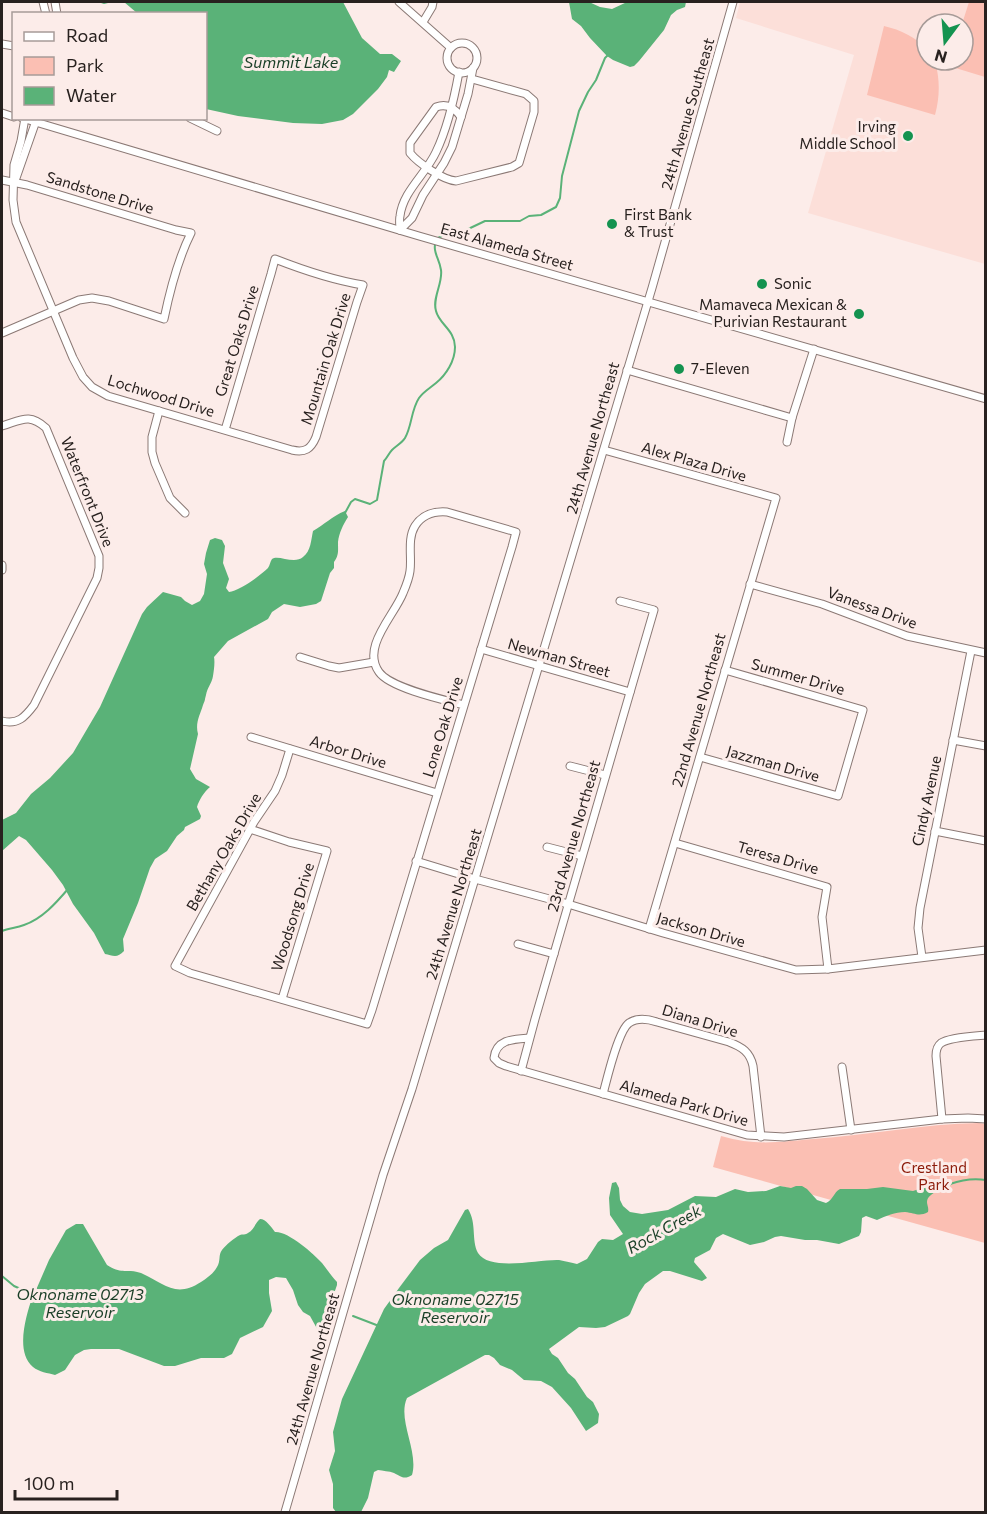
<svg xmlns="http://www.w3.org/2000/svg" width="987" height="1514" viewBox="0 0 987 1514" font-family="Commissioner,sans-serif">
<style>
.built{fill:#fcdfd9;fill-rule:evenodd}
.green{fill:#fbbfb3}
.water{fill:#5ab278}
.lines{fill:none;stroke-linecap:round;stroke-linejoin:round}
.stream{stroke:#5ab278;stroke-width:2}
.minor-casing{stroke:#8b7975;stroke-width:9}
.minor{stroke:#fff;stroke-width:7}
.poi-dot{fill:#149350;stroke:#fcece9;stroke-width:2}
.labels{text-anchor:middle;stroke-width:6;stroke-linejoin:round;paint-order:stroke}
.street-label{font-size:15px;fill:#28211f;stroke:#fcece9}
.poi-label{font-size:15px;fill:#28211f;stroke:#fcece9;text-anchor:start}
.park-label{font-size:15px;fill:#8c1b0a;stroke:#fcece9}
.water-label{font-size:16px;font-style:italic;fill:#193e26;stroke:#fcece9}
</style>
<rect width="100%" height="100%" fill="#fcece9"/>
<!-- built -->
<path class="built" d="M740,2h245v262l-177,-51 46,-158 -118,-37zM927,24h36v36h-36z"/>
<!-- green -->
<g class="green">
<path d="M969,2h16v75l-36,-11 2,-6h12v-36h-1z"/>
<path d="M884,26c17,4 32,11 43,24v10h7l1,1c5,19 5,35 0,54l-68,-20z"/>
<path d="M979,1123l6,1v119l-272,-76 8,-31c35,10 57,6 92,3 55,-4 110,-15 166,-16z"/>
</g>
<!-- water -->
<g class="water">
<path d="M98,2h245l19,36 18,16h12l9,7 -7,11 -5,-2 -2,7 -9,12 -25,25 -10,6 -21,4 -29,-1 -55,-7 -32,-7v-95l-69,-1 -13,-11 -16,1 -4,1z"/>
<path d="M569,2h20l11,5 12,2 15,-7h59l-1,5 -8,3 -6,5 -7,15 -25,31 -5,5 -4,1 -17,-7 -6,-4 -17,-18 -9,-12 -9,-7z"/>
<path d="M345,511l3,6c-5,8 -9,16 -10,25 0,9 1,13 -4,20v6l-4,5 -9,28 -5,3 -16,3 -16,-3 -12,8 -4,7 -40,22 -14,16c1,5 0,13 -1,19 -1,7 -6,12 -7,19 -2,7 0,3 -3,10 -3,10 -8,18 -5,29l-8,35 6,10 14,8c-6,5 -11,13 -13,20l4,9 -1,3 -15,8 -1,3 -7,6 -10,15 -12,8 -5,9 -12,35 -15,36 1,12c-7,8 -12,4 -19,3l-11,-21 -21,-29 -10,-19 -11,-15 -26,-30 -7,-4 -17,15v-31l14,-7 15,-19 19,-16 23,-25 27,-46 42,-93 5,-7 16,-15 18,5 4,4 7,4 8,-4 4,-7 3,-20 -3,-10 2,-11 4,-13 5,-2 7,2 3,6 -2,17 6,16 -3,9 3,4c10,-1 31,-16 39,-24 2,-3 2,-6 4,-9 6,-5 22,6 31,-2 8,-6 8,-17 10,-26 11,-6 19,-15 32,-20z"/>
<path d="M943,1181h5l4,3c-6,6 -24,7 -25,18 0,3 2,6 1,10 -9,5 -13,1 -23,0 -10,0 -19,4 -28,8l-11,-4 -4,2 -1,14 -2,4 -20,8 -22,-4h-12l-24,-4 -6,1 -11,5 -14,3 -27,-11 -7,4 -6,12 -15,8 -1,4c5,6 9,10 13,16l-5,3 -32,-10h-7l-18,13 -6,9 -9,21 -2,2 -23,11 -9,1 -17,-1 -30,22 3,5 6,4 10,15 7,6 12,18 6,5 6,12 -1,9 -12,8 -15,-23 -19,-21 -11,-6 -17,-1 -12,-10 -12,-5 -6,-7 -5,-3h-4l-78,43c-10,22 12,53 5,77 -8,5 -10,2 -18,-2 -5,-2 -11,-2 -16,-3l-4,2 -6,26 -7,14h-25l-3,-4v-24l-4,-14 6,-19 -2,-19 9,-33 42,-90 15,-21 21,-28 14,-12 14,-8 17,-30 3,-1c9,14 3,31 10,44 12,19 62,6 81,7 6,1 13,3 18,4l10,-5 11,-17 4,-3 11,1 10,-6 -13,-19 -1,-17 3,-15 4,-1 3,6 1,12 3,6 7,6 12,2 26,-4 27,-14 21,1 19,-8 13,3 18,-1 14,-5 11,2 5,-2h6l5,3 10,11 9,3c8,-4 7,-10 14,-14h27l16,-2 30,4z"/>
<path d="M260,1219c6,0 11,8 15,13 13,-1 39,22 47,31 5,6 9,13 15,19v3l-8,23 -1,12 -5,13 -3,1 -10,-18 -7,-4 -5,-7 -5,-15 -7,-12 -10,-1 -7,3v13l3,18 -9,16 -23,11 -8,16 -8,4h-23l-26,8h-11l-45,-17h-28l-7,1 -9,5 -10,15 -10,5c-7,-2 -16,-3 -22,-8 -18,-15 -7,-51 -1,-69l-2,-4 6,-4 13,-30 17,-30 10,-6h7l24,41c15,10 19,3 34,8 23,10 34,26 60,9 6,-4 13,-9 16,-15 4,-6 1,-12 5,-17 4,-5 12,-12 18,-15 2,-1 6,0 8,-2 6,-3 7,-10 12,-14z"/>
</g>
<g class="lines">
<!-- stream -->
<g class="stream">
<path d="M345,513l6,-11 4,-3 15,5 7,-4 7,-39c3,-3 5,-8 8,-11 4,-4 10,-7 13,-12 7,-12 6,-28 14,-40 4,-6 11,-10 17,-15 10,-8 19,-22 19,-36 0,-17 -16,-23 -19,-36 -4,-13 7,-28 5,-41 -2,-13 -9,-17 -5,-31l8,-4 20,-4 21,-10h35l9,-5 12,-1 15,-8 4,-9 2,-22 17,-65 9,-19 8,-12 9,-22 4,-4"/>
<path d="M2,931c7,-3 14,-3 22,-6 18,-6 32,-22 44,-36"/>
<path d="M950,1184c11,-4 24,-6 36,-4"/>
<path d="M2,1276l12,10 18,8"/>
<path d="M353,1316l26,10"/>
</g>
<defs>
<g id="minor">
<path d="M43,2l3,12"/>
<path d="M55,2l2,12"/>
<path d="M399,2l52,46"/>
<path d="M423,22l9,-15 1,-5"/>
<circle cx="462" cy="58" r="15"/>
<path d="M2,44l12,2"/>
<path d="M2,113l12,4"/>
<path d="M461,117c-6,-9 -14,-14 -25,-10l-26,36v10c8,10 33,27 46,28l56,-14 7,-4 15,-51v-11l-8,-7 -54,-15"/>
<path d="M22,118l397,118 567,163"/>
<path d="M25,118l-4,23 -7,24 -1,35 3,22 57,136 10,19 9,10 16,9 184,54c13,3 19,-1 24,-13l41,-135 6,-17c-30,-5 -60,-15 -88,-26l-4,15 -46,156"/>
<path d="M190,118l27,13"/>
<path d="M16,178l21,-60"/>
<path d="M2,180l25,5 149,45 15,3c-13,26 -21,57 -27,86l-55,-18 -17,-3 -13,2 -77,33"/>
<path d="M400,230l12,-12 11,-23 21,-32 8,-16 16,-53 5,-26"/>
<path d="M400,230c0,-4 -1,-10 0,-14 3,-25 26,-42 36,-64 12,-25 18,-52 23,-80"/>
<path d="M627,370l165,48"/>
<path d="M159,411l-7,26v15l3,11 15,35 15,15"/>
<path d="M2,426c20,-6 27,-13 44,2l53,128v12l-2,10 -63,127c-9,12 -16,20 -32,16"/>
<path d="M787,442l5,-24 22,-69"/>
<path d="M604,450l172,48 -127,431"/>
<path d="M2,565v5"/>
<path d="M750,584l72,20 85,32 79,17"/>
<path d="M481,649l149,43"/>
<path d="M300,657l29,9 10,2 35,-6"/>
<path d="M251,737l186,56"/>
<path d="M953,740l33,6"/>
<path d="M290,749l-8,26 -7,16 -21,31 -79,144 15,7 177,51 5,-14 140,-463 4,-15 -69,-20c-13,-1 -25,3 -32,14 -8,13 -3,31 -5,45 -1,8 -4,15 -7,22 -9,23 -42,54 -24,79 11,16 65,28 85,33"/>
<path d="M700,757l138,39 25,-86 -138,-40"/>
<path d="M570,766l35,9"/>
<path d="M250,829l39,13 38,9 -45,148"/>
<path d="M935,831l51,10"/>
<path d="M675,843l152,44 -5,30 6,52"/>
<path d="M547,847l35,9"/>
<path d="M416,861l59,18 93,25 95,29 133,37 32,-1 158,-19"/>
<path d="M518,944l36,10"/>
<path d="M922,957l-4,-29 2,-20 51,-257"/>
<path d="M529,1038c-15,1 -33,1 -35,20l5,5 7,3 241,69 37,2 158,-18 26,-1 18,1"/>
<path d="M842,1067l9,63"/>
<path d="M521,1071l14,-52 119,-409 -34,-9"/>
<path d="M603,1094c4,-15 15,-63 26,-71 9,-6 19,-4 28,-1l72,20c13,5 21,10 24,24l8,71"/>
<path d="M942,1119l-6,-63c0,-5 1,-10 5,-13 9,-6 34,-7 45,-8"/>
<path d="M285,1512l98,-337 29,-86 240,-801 81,-286"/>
</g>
</defs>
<!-- minor casing -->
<use href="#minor" class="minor-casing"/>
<!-- minor -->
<use href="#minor" class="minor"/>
</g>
<!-- markers -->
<g class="poi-dot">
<circle cx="908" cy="136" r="6"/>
<circle cx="612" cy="224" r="6"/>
<circle cx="762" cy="284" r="6"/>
<circle cx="859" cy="314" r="6"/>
<circle cx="679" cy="369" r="6"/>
</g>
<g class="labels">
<!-- street labels -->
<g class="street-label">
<text transform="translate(688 114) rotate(-74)" y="5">24th Avenue Southeast</text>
<text transform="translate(100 193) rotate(17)" y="5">Sandstone Drive</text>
<text transform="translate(507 247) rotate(16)" y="5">East Alameda Street</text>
<text transform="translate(237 341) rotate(-73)" y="5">Great Oaks Drive</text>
<text transform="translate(326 359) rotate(-73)" y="5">Mountain Oak Drive</text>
<text transform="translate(161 396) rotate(17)" y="5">Lochwood Drive</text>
<text transform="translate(593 438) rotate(-74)" y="5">24th Avenue Northeast</text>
<text transform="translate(694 462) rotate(16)" y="5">Alex Plaza Drive</text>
<text transform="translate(87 492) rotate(68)" y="5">Waterfront Drive</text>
<text transform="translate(872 608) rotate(20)" y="5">Vanessa Drive</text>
<text transform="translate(559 658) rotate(16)" y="5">Newman Street</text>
<text transform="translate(798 677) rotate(16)" y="5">Summer Drive</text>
<text transform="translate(699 710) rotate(-74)" y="5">22nd Avenue Northeast</text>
<text transform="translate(443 727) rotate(-73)" y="5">Lone Oak Drive</text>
<text transform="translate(348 752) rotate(17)" y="5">Arbor Drive</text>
<text transform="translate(773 764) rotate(16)" y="5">Jazzman Drive</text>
<text transform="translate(927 801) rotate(-78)" y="5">Cindy Avenue</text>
<text transform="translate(574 836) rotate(-74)" y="5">23rd Avenue Northeast</text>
<text transform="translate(224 852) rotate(-60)" y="5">Bethany Oaks Drive</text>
<text transform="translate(778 858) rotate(16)" y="5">Teresa Drive</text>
<text transform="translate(454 904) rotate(-73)" y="5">24th Avenue Northeast</text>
<text transform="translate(293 917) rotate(-73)" y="5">Woodsong Drive</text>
<text transform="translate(701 930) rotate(16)" y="5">Jackson Drive</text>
<text transform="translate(700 1021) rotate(17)" y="5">Diana Drive</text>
<text transform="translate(684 1103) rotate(16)" y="5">Alameda Park Drive</text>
<text transform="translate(313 1369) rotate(-74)" y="5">24th Avenue Northeast</text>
</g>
<!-- poi labels -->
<g class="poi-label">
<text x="896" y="132" text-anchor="end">Irving<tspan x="896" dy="17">Middle School</tspan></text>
<text x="624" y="220">First Bank<tspan x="624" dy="17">&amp; Trust</tspan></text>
<text x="774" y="289">Sonic</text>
<text x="847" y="310" text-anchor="end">Mamaveca Mexican &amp;<tspan x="847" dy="17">Purivian Restaurant</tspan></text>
<text x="691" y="374">7-Eleven</text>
</g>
<!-- park labels -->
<g class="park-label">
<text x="934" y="1173">Crestland<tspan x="934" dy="17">Park</tspan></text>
</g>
<!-- water labels -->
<g class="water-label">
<text x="291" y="68">Summit Lake</text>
<text transform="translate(664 1229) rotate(-29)" y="6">Rock Creek</text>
<text x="80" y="1300">Oknoname 02713<tspan x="80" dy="18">Reservoir</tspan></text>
<text x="455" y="1305">Oknoname 02715<tspan x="455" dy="18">Reservoir</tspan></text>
</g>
</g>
<!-- border -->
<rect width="987" height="1514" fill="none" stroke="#28211f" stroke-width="6"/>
<!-- legend -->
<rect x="12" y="12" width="195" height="108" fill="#fcece9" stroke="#a79b98" stroke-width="1.5"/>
<rect x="24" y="32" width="30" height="9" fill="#ffffff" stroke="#a79b98" stroke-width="1.5"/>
<text x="66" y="42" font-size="18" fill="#28211f">Road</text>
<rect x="24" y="57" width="30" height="18" fill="#fbbfb3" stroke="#a79b98" stroke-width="1.5"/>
<text x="66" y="72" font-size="18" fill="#28211f">Park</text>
<rect x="24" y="87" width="30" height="18" fill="#5ab278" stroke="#a79b98" stroke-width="1.5"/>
<text x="66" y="102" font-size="18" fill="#28211f">Water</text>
<!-- north arrow -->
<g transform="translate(945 42) rotate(196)"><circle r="28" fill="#fcece9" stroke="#a79b98" stroke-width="1.5"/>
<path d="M0-4.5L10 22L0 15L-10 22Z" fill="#149350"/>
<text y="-9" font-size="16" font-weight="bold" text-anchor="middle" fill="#28211f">N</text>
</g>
<!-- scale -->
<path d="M15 1490v9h102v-9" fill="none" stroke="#28211f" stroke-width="3"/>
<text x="24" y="1490" font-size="18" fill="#28211f" stroke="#fcece9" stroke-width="4.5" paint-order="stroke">100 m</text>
</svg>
